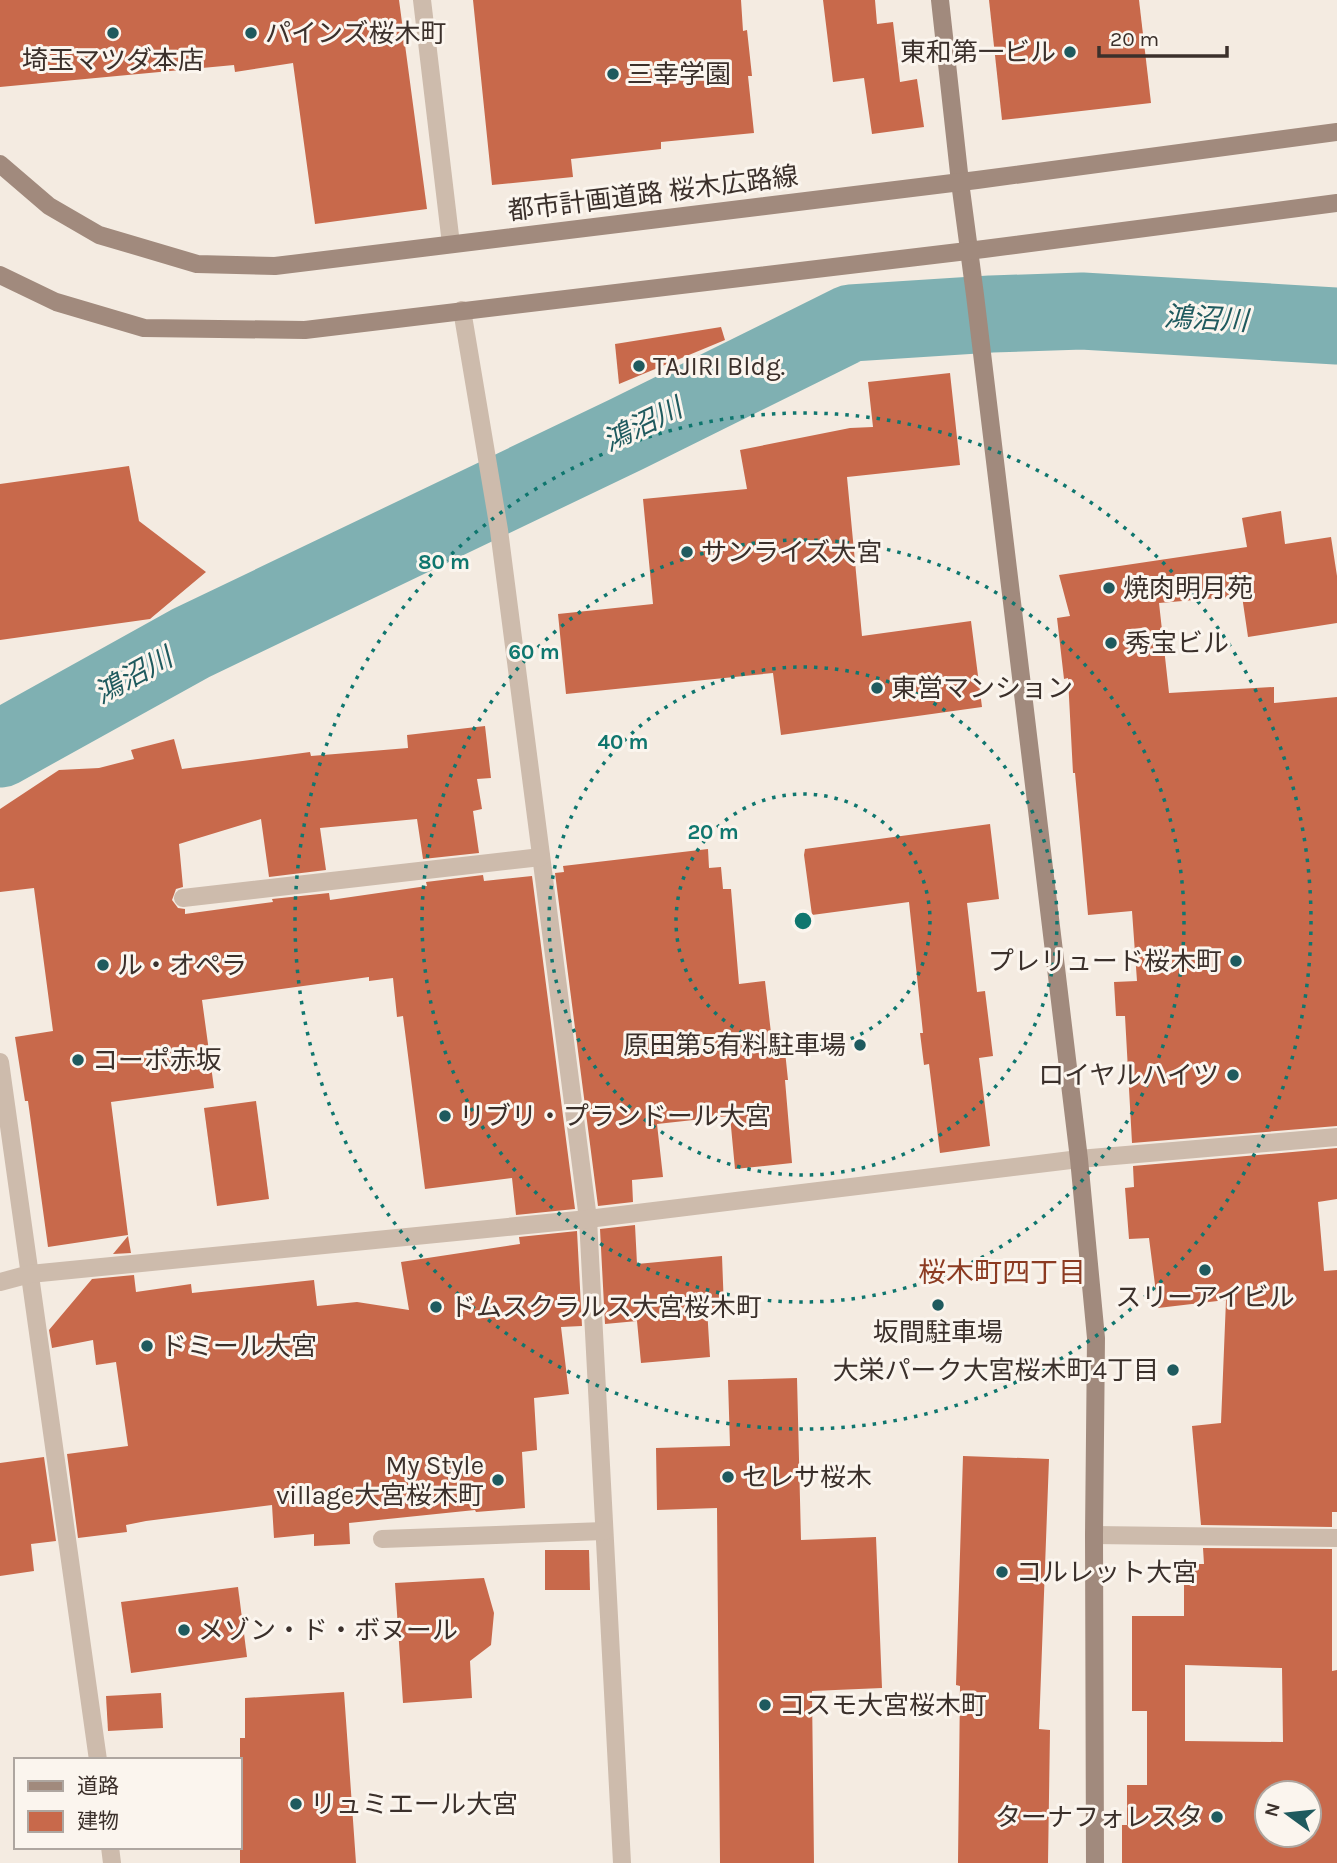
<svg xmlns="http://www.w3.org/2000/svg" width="1337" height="1863" viewBox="0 0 1337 1863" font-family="Karla,'Noto Sans JP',sans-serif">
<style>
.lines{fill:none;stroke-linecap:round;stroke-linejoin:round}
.river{stroke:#7fb0b2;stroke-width:77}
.building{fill:#c8694b;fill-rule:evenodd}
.street{stroke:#cdbbac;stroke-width:18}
.secondary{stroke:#a18a7d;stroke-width:18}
.ring{fill:none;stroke:#0f766e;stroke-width:3.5;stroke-dasharray:3.5 7}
.poi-dot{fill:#1f5a5e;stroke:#fbf5ee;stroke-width:2.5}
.labels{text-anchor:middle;stroke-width:6;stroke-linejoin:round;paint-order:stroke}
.poi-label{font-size:26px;fill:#3b302b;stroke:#fbf5ee;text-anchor:start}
.street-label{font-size:26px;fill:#3b302b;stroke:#fbf5ee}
.water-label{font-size:28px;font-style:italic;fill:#1f5a5e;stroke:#fbf5ee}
.neighbourhood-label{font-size:28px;fill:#8c3b22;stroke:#fbf5ee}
.centre{fill:#0f766e;stroke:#fbf5ee;stroke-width:3.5}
.ring-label{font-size:21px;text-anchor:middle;font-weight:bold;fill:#0f766e;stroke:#fbf5ee;stroke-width:6;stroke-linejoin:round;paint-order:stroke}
</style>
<rect width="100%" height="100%" fill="#f4ebe1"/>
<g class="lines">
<!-- river -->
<path class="river" d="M0,749l191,-106 436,-209 224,-111 140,-9 91,-3 255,15"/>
</g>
<!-- building -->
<g class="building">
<path d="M0,0h399l28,209 -112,15 -22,-161 -58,9 -1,-7 -234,22z"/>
<path d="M473,0h268l2,31 4,-1 5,46h-4l6,57 -93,9v7l-90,10 2,18 -81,8z"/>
<path d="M823,0h52l2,24 16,-2 7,60 17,-3 7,48 -52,7 -8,-56 -31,4z"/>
<path d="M989,0h150l12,103 -149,17z"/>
<path d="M721,327l4,13 -106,44 -4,-40z"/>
<path d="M950,373l10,92 -113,12 15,159 109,-15 11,86 -201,28 -8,-62 -207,21 -8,-80 95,-10 -10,-105 104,-10 -7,-39 110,-22 23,-1 -5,-45z"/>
<path d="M129,466l10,55 67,51 -56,47 -150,21v-156z"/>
<path d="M1281,511l4,33 46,-7 6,39v47l-89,14 -6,-41 -83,7 10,90 105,-6v16l63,-6v429l-205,17 -7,-127h-9l-2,-34 23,-1 -5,-70 -44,4 -13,-142h-2l-5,-95 -4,1 -7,-61 13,-2 -11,-41 188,-28 -5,-29z"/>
<path d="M485,726l6,52 -14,1 5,30 -9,2 6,42 -56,6 -6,-40 -97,9 6,42 -57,7 -8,-58 -82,25 4,43 -7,2 -4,11 6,8 7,1v5l88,-12 -1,-3 57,-6 1,7 97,-14 -1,-4 57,-7 1,6 48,-5 43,333 -59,6 -4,-37 -87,11 -22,-173 -6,1 -4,-39 -24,3v-4l-167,23 12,88 -103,14 17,133 -80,12 -20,-146h-3l-10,-64 38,-6 -19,-143 -34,4v-83l59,-39 40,-2 35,-9 -3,-9 43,-11 8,30 128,-17 1,4 97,-8 -1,-13z"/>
<path d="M990,824l9,75 -32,4 10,89 8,-1 8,65 -14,2 11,88 -50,7 -11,-89 -5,1 -4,-32h3l-14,-131 -97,13 -8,-60 1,-6z"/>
<path d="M708,849l1,19 12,-1 2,22h8l8,95 26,-3 6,52 12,-1 5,48h-3l7,83 -57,6 -5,-53 -73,8 6,53 -31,3 1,22 -35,4 -43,-333 9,-1 -1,-6z"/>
<path d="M256,1101l13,98 -52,7 -13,-98z"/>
<path d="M1337,1148v51l-19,3 6,69 13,-1v242h-5v15l-131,-2 -9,-99 29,-3 5,-123 -68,8 -9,-70 -20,1 -4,-51 9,-1 -1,-21z"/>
<path d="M635,1225l2,39 85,-8 2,53 -17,-1 3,49 -69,6 -4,-42 -32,3 -5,-95z"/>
<path d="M577,1231l5,95 -21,1 8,67 -35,4 3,52 -15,2 3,56 -49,4 -1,-2 -126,13 1,21 -36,2v-12l-40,4 -2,-33 -126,16 -20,4 1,7 -49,6 -11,-84 61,-8 -12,-84 -20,3 -3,-25 -41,8 -3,-18 43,-51 42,-4 2,17 55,-8 1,9 122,-13 3,26 40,-4 52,8 -8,-48 119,-18 -1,-7z"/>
<path d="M128,1236l3,17 -18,1z"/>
<path d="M797,1378l4,162 75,-3 6,151 -70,3 2,172h-94l-3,-355 -60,2 -1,-62 74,-2 -2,-66z"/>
<path d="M963,1456l86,3 -10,270 11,1 -2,133h-90l2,-177 -4,-1z"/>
<path d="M44,1457l12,84 -25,3 3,27 -34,5v-113z"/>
<path d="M1203,1548l129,1v122l5,-1v193h-215v-38h5v-40h20v-74h-15v-95h52v-52h20zM1185,1665l97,3 1,74 -98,-1zM1267,1793h42v42h-42z"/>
<path d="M545,1550h44l1,40h-45z"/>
<path d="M484,1578l10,35 -3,32 -21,16 2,37 -69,5 -8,-120z"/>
<path d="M238,1587l9,70 -116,16 -10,-71z"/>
<path d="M344,1692l12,171h-116v-125h5v-40z"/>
<path d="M161,1693l2,35 -55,3 -2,-35z"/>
</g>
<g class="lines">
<!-- street -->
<g class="street">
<path d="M422,0l29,244"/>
<path d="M462,310l37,220 89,689 34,644"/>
<path d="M183,898l358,-41"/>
<path d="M0,1062l98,698"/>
<path d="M0,1282l30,-8 558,-55 491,-60 258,-22"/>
<path d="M1094,1535l243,3"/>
<path d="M382,1539l222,-8"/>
<path d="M110,1847l2,16"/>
</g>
<!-- secondary -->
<g class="secondary">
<path d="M940,0l20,182 15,113 104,864 17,179 -2,197 1,328"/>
<path d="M0,164l49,42 50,29 98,29 78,2 702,-86 360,-48"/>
<path d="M0,275l56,27 88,26 161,2 679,-81 353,-46"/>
</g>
</g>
<!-- distance rings -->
<g class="ring">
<circle cx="803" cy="921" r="127"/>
<circle cx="803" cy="921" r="254"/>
<circle cx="803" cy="921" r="381"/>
<circle cx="803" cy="921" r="508"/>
</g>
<!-- markers -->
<g class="poi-dot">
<circle cx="113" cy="33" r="7"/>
<circle cx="251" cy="33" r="7"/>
<circle cx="1070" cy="52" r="7"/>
<circle cx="613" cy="74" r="7"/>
<circle cx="639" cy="366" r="7"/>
<circle cx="687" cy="552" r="7"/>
<circle cx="1109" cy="588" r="7"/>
<circle cx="1111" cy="643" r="7"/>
<circle cx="877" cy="688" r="7"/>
<circle cx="1236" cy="961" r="7"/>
<circle cx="103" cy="965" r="7"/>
<circle cx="860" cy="1045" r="7"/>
<circle cx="78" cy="1060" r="7"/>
<circle cx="1233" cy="1075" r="7"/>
<circle cx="445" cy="1116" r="7"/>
<circle cx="1205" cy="1270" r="7"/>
<circle cx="938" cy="1305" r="7"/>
<circle cx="436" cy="1307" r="7"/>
<circle cx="147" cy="1346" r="7"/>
<circle cx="1173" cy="1370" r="7"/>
<circle cx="728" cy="1477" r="7"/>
<circle cx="498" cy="1480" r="7"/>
<circle cx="1002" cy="1572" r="7"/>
<circle cx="184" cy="1630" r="7"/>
<circle cx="765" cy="1705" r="7"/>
<circle cx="296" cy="1804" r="7"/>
<circle cx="1217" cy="1817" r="7"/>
</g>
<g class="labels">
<!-- poi labels -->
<g class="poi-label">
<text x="265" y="42">パインズ桜木町</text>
<text x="1056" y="61" text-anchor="end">東和第一ビル</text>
<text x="113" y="69" text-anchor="middle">埼玉マツダ本店</text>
<text x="627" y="83">三幸学園</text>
<text x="653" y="375">TAJIRI Bldg.</text>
<text x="701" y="561">サンライズ大宮</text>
<text x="1123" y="597">焼肉明月苑</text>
<text x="1125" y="652">秀宝ビル</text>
<text x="891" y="697">東営マンション</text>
<text x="1222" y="970" text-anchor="end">プレリュード桜木町</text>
<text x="117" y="974">ル・オペラ</text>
<text x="846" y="1054" text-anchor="end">原田第5有料駐車場</text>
<text x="92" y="1069">コーポ赤坂</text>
<text x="1219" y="1084" text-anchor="end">ロイヤルハイツ</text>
<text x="459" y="1125">リブリ・プランドール大宮</text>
<text x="1205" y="1306" text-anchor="middle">スリーアイビル</text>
<text x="450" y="1316">ドムスクラルス大宮桜木町</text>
<text x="938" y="1341" text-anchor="middle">坂間駐車場</text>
<text x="161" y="1355">ドミール大宮</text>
<text x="1159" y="1379" text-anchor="end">大栄パーク大宮桜木町4丁目</text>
<text x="484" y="1474" text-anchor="end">My Style<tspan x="484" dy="30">village大宮桜木町</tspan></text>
<text x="742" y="1486">セレサ桜木</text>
<text x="1016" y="1581">コルレット大宮</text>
<text x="198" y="1639">メゾン・ド・ボヌール</text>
<text x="779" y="1714">コスモ大宮桜木町</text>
<text x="310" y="1813">リュミエール大宮</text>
<text x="1203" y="1826" text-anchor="end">ターナフォレスタ</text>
</g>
<!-- street labels -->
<g class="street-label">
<text transform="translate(653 193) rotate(-7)" y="9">都市計画道路 桜木広路線</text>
</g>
<!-- water labels -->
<g class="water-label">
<text transform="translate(1206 318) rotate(3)" y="10">鴻沼川</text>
<text transform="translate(642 424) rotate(-26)" y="10">鴻沼川</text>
<text transform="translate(133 675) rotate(-29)" y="10">鴻沼川</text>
</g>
<!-- neighbourhood labels -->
<g class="neighbourhood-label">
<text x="1002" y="1282">桜木町四丁目</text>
</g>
</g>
<circle cx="803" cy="921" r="10" class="centre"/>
<g class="ring-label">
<text x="444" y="569">80 m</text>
<text x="534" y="659">60 m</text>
<text x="623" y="749">40 m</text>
<text x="713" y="839">20 m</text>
</g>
<!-- legend -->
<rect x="14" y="1758" width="228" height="91" fill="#fbf5ee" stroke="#aea6a0" stroke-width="2"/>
<rect x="28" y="1781" width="35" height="10" fill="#a18a7d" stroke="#aea6a0" stroke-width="2"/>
<text x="77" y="1793" font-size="21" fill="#3b302b">道路</text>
<rect x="28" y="1811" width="35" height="21" fill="#c8694b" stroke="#aea6a0" stroke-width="2"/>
<text x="77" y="1828" font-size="21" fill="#3b302b">建物</text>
<!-- north arrow -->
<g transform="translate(1288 1814) rotate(285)"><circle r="33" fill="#fbf5ee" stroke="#aea6a0" stroke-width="2"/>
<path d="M0-5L12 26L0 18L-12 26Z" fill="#1f5a5e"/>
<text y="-10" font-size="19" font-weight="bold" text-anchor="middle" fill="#3b302b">N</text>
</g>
<!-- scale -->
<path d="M1099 46v10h128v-10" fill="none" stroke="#3b302b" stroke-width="3.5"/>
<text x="1110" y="46" font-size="21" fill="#3b302b" stroke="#fbf5ee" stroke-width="5" paint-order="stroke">20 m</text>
</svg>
